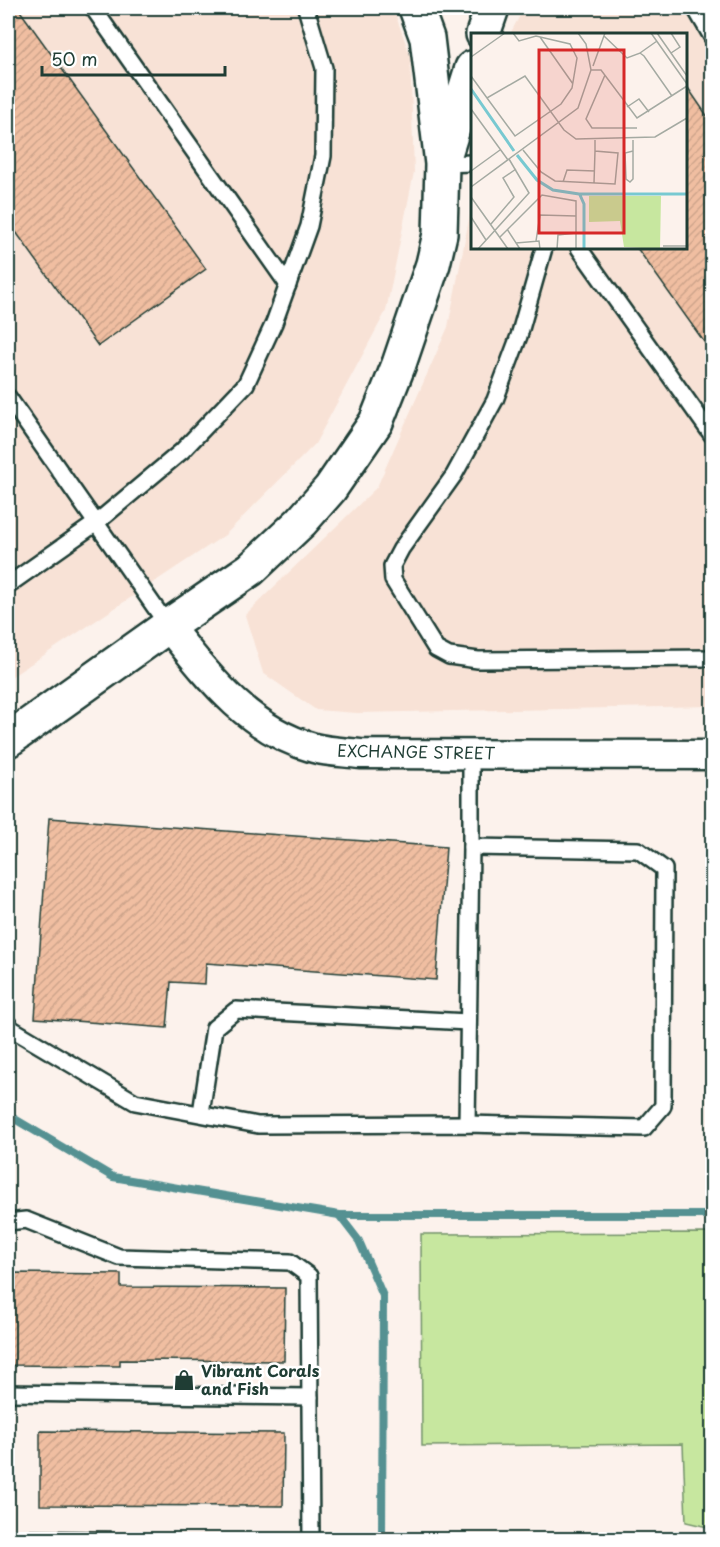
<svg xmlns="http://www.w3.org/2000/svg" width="720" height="1547" viewBox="0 0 720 1547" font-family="'Playpen Sans',sans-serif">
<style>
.built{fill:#f8e2d6}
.grass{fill:#c7e79f;stroke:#73926a;stroke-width:1.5}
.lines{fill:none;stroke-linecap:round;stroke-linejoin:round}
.stream{stroke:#549192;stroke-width:8}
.building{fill:url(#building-hatch);stroke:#1f3d34;stroke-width:1.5}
.service-casing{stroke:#1f3d34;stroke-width:20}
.minor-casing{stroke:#1f3d34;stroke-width:33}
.secondary-casing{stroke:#1f3d34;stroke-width:38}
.service{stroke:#fff;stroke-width:15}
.minor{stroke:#fff;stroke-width:28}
.secondary{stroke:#fff;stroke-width:33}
.labels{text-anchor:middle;stroke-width:5;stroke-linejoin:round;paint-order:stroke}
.street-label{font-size:16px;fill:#1f3d34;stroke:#fff}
.poi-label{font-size:16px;font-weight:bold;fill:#1f3d34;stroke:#fff;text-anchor:start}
.inset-river{fill:none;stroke:#78c9d1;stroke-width:3}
.inset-road{fill:none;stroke:#a4aaa2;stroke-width:1.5}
.view{fill:#d62828;fill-opacity:0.15;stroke:#d62828;stroke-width:3}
.inset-edge{fill:none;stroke:#1f3d34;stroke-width:3}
</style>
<defs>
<pattern id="building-hatch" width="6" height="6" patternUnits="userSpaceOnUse" patternTransform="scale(1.5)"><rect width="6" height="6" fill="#f0bea1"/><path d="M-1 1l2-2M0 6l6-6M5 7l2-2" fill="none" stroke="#cda48b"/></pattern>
</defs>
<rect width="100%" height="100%" fill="#fcf2ec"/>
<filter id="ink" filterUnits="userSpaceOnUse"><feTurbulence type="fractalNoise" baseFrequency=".0167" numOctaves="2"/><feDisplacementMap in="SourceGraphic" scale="12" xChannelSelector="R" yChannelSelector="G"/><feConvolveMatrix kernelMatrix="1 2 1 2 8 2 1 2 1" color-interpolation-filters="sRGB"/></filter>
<g filter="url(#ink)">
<!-- built -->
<g class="built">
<path d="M8,8h385l17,47 4,117 -28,139 -71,133 -90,91 -217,144z"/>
<path d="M524,8h188v698l-355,7 -41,-3 -53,-37 -18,-58 132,-128 71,-160 24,-123v44h214v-214h-176z"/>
</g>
<!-- grass -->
<path class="grass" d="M712,1233v295l-26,-6 -3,-78 -261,2 -1,-212z"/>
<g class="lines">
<!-- stream -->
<g class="stream">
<path d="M8,1115l105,62 226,38h373"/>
<path d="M339,1215l20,26 24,55 -1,244"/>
</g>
</g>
<!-- building -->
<g class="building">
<path d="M8,8h10l188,261 -108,77 -90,-125z"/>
<path d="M686,85l26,38v230l-75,-105h49z"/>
<path d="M49,818l397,29 -10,133 -230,-17 -1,21 -34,-2 -4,46 -132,-10z"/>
<path d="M8,1273l113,1v13l164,1 -1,73 -164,-1v6l-112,-1z"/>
<path d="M40,1431l244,2 -1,73 -243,-1z"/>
<path d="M13,1530l98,1v9h-98z"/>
<rect x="681" y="1534" width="22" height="6"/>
</g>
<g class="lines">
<defs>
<g id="service">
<path d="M93,8l195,277"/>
<path d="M695,8l17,29"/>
<path d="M442,164l30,-1"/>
<path d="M544,248l-25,88 -24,64 -41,75 -53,74 -9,17 1,14 43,69 13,7 29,4 234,-2"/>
<path d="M579,248l133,187"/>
<path d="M8,397l160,229"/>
<path d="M8,585l88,-62 86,-72 64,-67 28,-61 35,-97 14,-70 1,-88 -18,-60"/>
<path d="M8,1024l4,5 123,73 123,23 209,-1 177,4 19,-22 1,-237 -26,-19 -167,-3v-93"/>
<path d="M201,1113l13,-85 22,-18 232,12"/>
<path d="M467,1124l4,-277"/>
<path d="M8,1222l18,-2 93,37 171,5 19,14 2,264"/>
<path d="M8,1393l302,4"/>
</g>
<path id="minor" d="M168,626c40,50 80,104 146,122 14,4 31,4 46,6l352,1"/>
<g id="secondary">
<path d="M483,34l9,-26"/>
<path d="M445,154l27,-86"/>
<path d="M8,740l160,-114 83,-57 50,-47 29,-33 46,-67 23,-58 34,-100 7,-30 2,-70 -15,-126 -11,-30"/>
</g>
</defs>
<!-- service casing -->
<use href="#service" class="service-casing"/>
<!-- minor casing -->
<use href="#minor" class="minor-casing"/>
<!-- secondary casing -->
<use href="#secondary" class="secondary-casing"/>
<!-- service -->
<use href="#service" class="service"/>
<!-- minor -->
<use href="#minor" class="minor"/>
<!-- secondary -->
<use href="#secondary" class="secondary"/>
</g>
</g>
<!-- icons -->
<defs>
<symbol id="shop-bare" viewBox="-9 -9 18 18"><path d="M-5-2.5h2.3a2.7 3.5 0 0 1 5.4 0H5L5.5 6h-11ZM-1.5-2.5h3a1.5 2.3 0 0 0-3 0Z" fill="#1f3d34" stroke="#fff" stroke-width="2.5" paint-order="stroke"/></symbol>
</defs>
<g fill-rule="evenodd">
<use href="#shop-bare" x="169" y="1365" width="30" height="30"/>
</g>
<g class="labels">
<!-- street labels -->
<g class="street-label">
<text transform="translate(416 752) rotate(1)" y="6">EXCHANGE STREET</text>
</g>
<!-- poi labels -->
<g class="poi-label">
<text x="201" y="1377">Vibrant Corals<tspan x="201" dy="18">and Fish</tspan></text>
</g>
</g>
<!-- overview -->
<g transform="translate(471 33)">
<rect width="216" height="216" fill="#fcf2ec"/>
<path d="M118,163h72l-1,53 -36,-2 -4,-26 -31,1z" fill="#c7e79f"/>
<path class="inset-river" d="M0,56l43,62M46,122l20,25 16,10 26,4h108M109,162l4,9v45"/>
<path class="inset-road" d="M180,0l36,51M186,0l30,43M200,0l9,14 -9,6M133,3l23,22 13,-5 4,3 28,40M69,4l33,47M169,20l17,-12M0,24l34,-24M122,33l12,-33M120,37h10l36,48 50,-32M134,42l-19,44 6,9h45M0,43l16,22 38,-22 39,54 12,9 79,-2 32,-19M16,65l28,38 46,-32 11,-16 5,-30 -7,-14 -34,-8 -17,5 -6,-8M156,74l12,-8 10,13M0,76l37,51M162,107v39l-3,3 -4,-3 -1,-26 8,-2M52,117l18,22 14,9 60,3 3,-31 -23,-2v-11M0,138l29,-21M92,149l4,-12 28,1M123,150l1,-32M0,154l107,-79 13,-38 -5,-26 -8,-11M0,164l37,52M0,184l15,23M20,191l23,-27 -11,-19 13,-9M36,196l13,20M29,204l42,-42 34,6v48M65,208l4,-26 36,1M45,210l23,-2 1,8M192,213h24M7,216l51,-56 -20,-34M86,216l1,-14 18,-2"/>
<path class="view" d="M68,17h85v183h-85z"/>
<rect width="216" height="216" class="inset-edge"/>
</g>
<!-- margin -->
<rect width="720" height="1547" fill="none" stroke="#fff" stroke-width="30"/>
<rect x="15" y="15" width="690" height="1517" fill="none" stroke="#1f3d34" stroke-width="2" filter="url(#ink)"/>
<!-- scale -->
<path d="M42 66v9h183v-9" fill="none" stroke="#1f3d34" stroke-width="3"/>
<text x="51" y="66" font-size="18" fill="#1f3d34" stroke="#ffffff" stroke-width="4.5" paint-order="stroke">50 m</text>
</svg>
